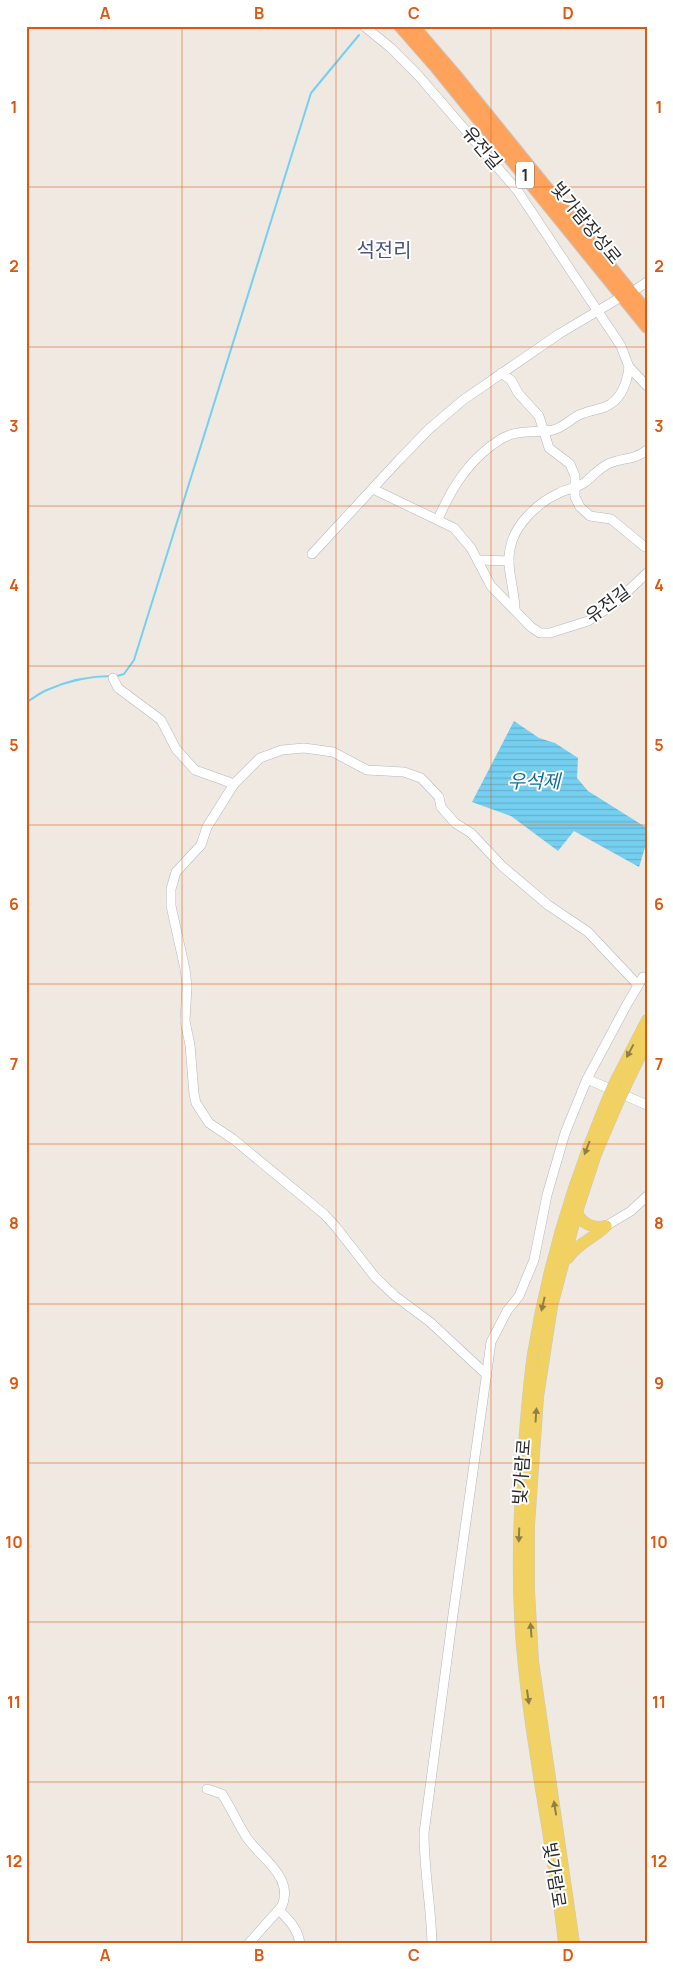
<svg xmlns="http://www.w3.org/2000/svg" width="673" height="1969" viewBox="0 0 673 1969" font-family="Manrope,'Noto Sans KR',sans-serif">
<style>
.water{fill:url(#water-rules)}
.lines{fill:none;stroke-linecap:round;stroke-linejoin:round}
.stream{stroke:#75cff0;stroke-width:2}
.minor-casing{stroke:#b4b7c1;stroke-width:10}
.major-casing{stroke:#c9c9c9;stroke-width:12}
.highway-casing{stroke:#c9c9c9;stroke-width:14}
.minor{stroke:#fff;stroke-width:9}
.major{stroke:#f2d163;stroke-width:11}
.highway{stroke:#ffa35c;stroke-width:12}
.major-bridge-casing{stroke:#c9c9c9;stroke-width:12;stroke-linecap:butt}
.major-bridge{stroke:#f2d163;stroke-width:11}
.oneway{fill:#908048}
.grid{fill:none;stroke:#df570e;stroke-width:1;stroke-opacity:0.55}
.labels{text-anchor:middle;stroke-width:4;stroke-linejoin:round;paint-order:stroke}
.shield{fill:#fff;stroke:#6d6d6d;stroke-width:1}
.shield-label{font-size:16px;font-weight:bold;fill:#2e2e2e}
.street-label{font-size:18px;fill:#2e2e2e;stroke:#fff}
.water-label{font-size:19px;font-style:italic;fill:#0d6fa3;stroke:#fff}
.quarter-label{font-size:20px;fill:#4d5680;stroke:#fff}
.neatline{fill:none;stroke:#df570e;stroke-width:2}
.grid-label{font-size:16px;text-anchor:middle;font-weight:bold;fill:#df570e}
</style>
<defs>
<pattern id="water-rules" width="6" height="5" patternUnits="userSpaceOnUse" patternTransform="scale(1.25)"><rect width="6" height="5" fill="#75cff0"/><path d="M0 2.5h6" fill="none" stroke="#66b2ce"/></pattern>
</defs>
<rect width="100%" height="100%" fill="#efe9e1"/>
<!-- water -->
<path class="water" d="M514,721l25,17 16,5 23,15 -1,20 11,13 59,37v13l-8,26 -65,-36 -16,20 -47,-35 -39,-14z"/>
<g class="lines">
<!-- stream -->
<g class="stream">
<path d="M117,676l7,-2 10,-14 177,-567 48,-58"/>
<path d="M26,702c7,-3 13,-9 21,-12 20,-9 43,-14 65,-14"/>
</g>
<defs>
<g id="minor">
<path d="M364,26l27,22 26,26 100,116 104,156 8,21 18,19"/>
<path d="M638,288l9,-6"/>
<path d="M501,373l10,7 7,13 21,23 10,32 21,16 5,12v21l5,10 10,9 21,3 34,28"/>
<path d="M373,489l81,39 17,20 20,38 40,41 9,6h10l38,-12 25,-16 34,-32"/>
<path d="M438,519c14,-32 32,-61 63,-80 17,-10 34,-6 52,-9 9,-2 18,-11 26,-15 8,-4 18,-5 26,-8 17,-7 22,-24 24,-40"/>
<path d="M312,554l87,-94 30,-31 34,-29 96,-66 57,-34"/>
<path d="M479,560l30,1"/>
<path d="M515,610c0,-20 -9,-41 -5,-61 4,-24 27,-46 49,-56 8,-4 17,-5 25,-10 8,-6 14,-14 24,-19 14,-7 25,-3 39,-14"/>
<path d="M113,678l5,10 43,32 15,29 19,21 39,14 26,-26 22,-8 22,-2 29,4 34,18 37,2 17,6 18,19 2,10 14,16 16,10 31,33 46,39 40,27 50,53"/>
<path d="M234,784l-27,43 -6,18 -25,27 -5,17v17l14,63 2,17 -2,35 5,24 4,49 2,9 13,20 24,16 91,75 12,13 39,50 20,19 35,26 57,53"/>
<path d="M587,1079l60,26"/>
<path d="M606,1226l25,-15 16,-15"/>
<path d="M207,1789l15,5c9,14 16,30 25,44 14,20 47,39 35,68l-33,37"/>
<path d="M279,1910c10,11 18,17 21,33"/>
<path d="M432,1943c-1,-37 -8,-73 -8,-110l27,-204 40,-287 16,-31 12,-15 15,-36 13,-65 18,-62 22,-54 39,-73 17,-29"/>
</g>
<g id="major">
<path d="M615,1082l32,-62"/>
<path d="M626,1085l21,-43"/>
<path d="M577,1212c4,12 17,17 29,14"/>
<path d="M568,1258c11,-16 25,-19 38,-32"/>
<path d="M564,1943c-10,-93 -31,-184 -40,-276 -8,-71 -6,-140 -1,-210 3,-34 5,-69 10,-103 14,-86 39,-170 73,-251"/>
<path d="M574,1943l-41,-282 -4,-70v-66l9,-128 14,-91 25,-94 19,-58 20,-47"/>
</g>
<g id="highway">
<path d="M400,26l36,41 211,260"/>
<path d="M413,26l43,50 191,236"/>
</g>
</defs>
<!-- minor casing -->
<use href="#minor" class="minor-casing"/>
<!-- major casing -->
<use href="#major" class="major-casing"/>
<!-- highway casing -->
<use href="#highway" class="highway-casing"/>
<!-- minor -->
<use href="#minor" class="minor"/>
<!-- major -->
<use href="#major" class="major"/>
<!-- highway -->
<use href="#highway" class="highway"/>
<defs>
<g id="major-bridge">
<path d="M606,1103l9,-21"/>
<path d="M616,1107l10,-22"/>
</g>
</defs>
<!-- major-bridge casing -->
<use href="#major-bridge" class="major-bridge-casing"/>
<!-- major-bridge -->
<use href="#major-bridge" class="major-bridge"/>
</g>
<!-- one-way arrows -->
<defs><path id="oneway-solid" d="M-6-.8H1V-3.2L6.5 0L1 3.2V.8H-6Z" transform="scale(1.25)"/></defs>
<g class="oneway">
<use href="#oneway-solid" transform="translate(630 1051) rotate(118)"/>
<use href="#oneway-solid" transform="translate(587 1148) rotate(111)"/>
<use href="#oneway-solid" transform="translate(543 1304) rotate(103)"/>
<use href="#oneway-solid" transform="translate(536 1415) rotate(-86)"/>
<use href="#oneway-solid" transform="translate(519 1535) rotate(92)"/>
<use href="#oneway-solid" transform="translate(531 1630) rotate(-94)"/>
<use href="#oneway-solid" transform="translate(528 1697) rotate(82)"/>
<use href="#oneway-solid" transform="translate(555 1808) rotate(-99)"/>
</g>
<!-- grid -->
<path class="grid" d="M182,26v1917M336,26v1917M491,26v1917M26,187h621M26,347h621M26,506h621M26,666h621M26,825h621M26,984h621M26,1144h621M26,1304h621M26,1463h621M26,1622h621M26,1782h621"/>
<g class="labels">
<!-- shield labels -->
<rect class="shield" x="516" y="161.5" width="18" height="27" rx="4"/>
<g class="shield-label">
<text x="525" y="181">1</text>
</g>
<!-- street labels -->
<g class="street-label">
<text transform="translate(482 148) rotate(50)" y="6">유전길</text>
<text transform="translate(586 223) rotate(51)" y="6">빛가람장성로</text>
<text transform="translate(608 604) rotate(-36)" y="6">유전길</text>
<text transform="translate(522 1472) rotate(-86)" y="6">빛가람로</text>
<text transform="translate(554 1875) rotate(81)" y="6">빛가람로</text>
</g>
<!-- water labels -->
<g class="water-label">
<text x="534" y="788">우석제</text>
</g>
<!-- quarter labels -->
<g class="quarter-label">
<text x="384" y="257">석전리</text>
</g>
</g>
<!-- border -->
<rect width="673" height="1969" fill="none" stroke="#ffffff" stroke-width="55"/>
<rect x="28" y="28" width="618" height="1914" class="neatline"/>
<g class="grid-label">
<text x="105" y="19">A</text>
<text x="259" y="19">B</text>
<text x="414" y="19">C</text>
<text x="568" y="19">D</text>
<text x="14" y="113">1</text>
<text x="659" y="113">1</text>
<text x="14" y="272">2</text>
<text x="659" y="272">2</text>
<text x="14" y="432">3</text>
<text x="659" y="432">3</text>
<text x="14" y="591">4</text>
<text x="659" y="591">4</text>
<text x="14" y="751">5</text>
<text x="659" y="751">5</text>
<text x="14" y="910">6</text>
<text x="659" y="910">6</text>
<text x="14" y="1070">7</text>
<text x="659" y="1070">7</text>
<text x="14" y="1229">8</text>
<text x="659" y="1229">8</text>
<text x="14" y="1389">9</text>
<text x="659" y="1389">9</text>
<text x="14" y="1548">10</text>
<text x="659" y="1548">10</text>
<text x="14" y="1708">11</text>
<text x="659" y="1708">11</text>
<text x="14" y="1867">12</text>
<text x="659" y="1867">12</text>
<text x="105" y="1961">A</text>
<text x="259" y="1961">B</text>
<text x="414" y="1961">C</text>
<text x="568" y="1961">D</text>
</g>
</svg>
